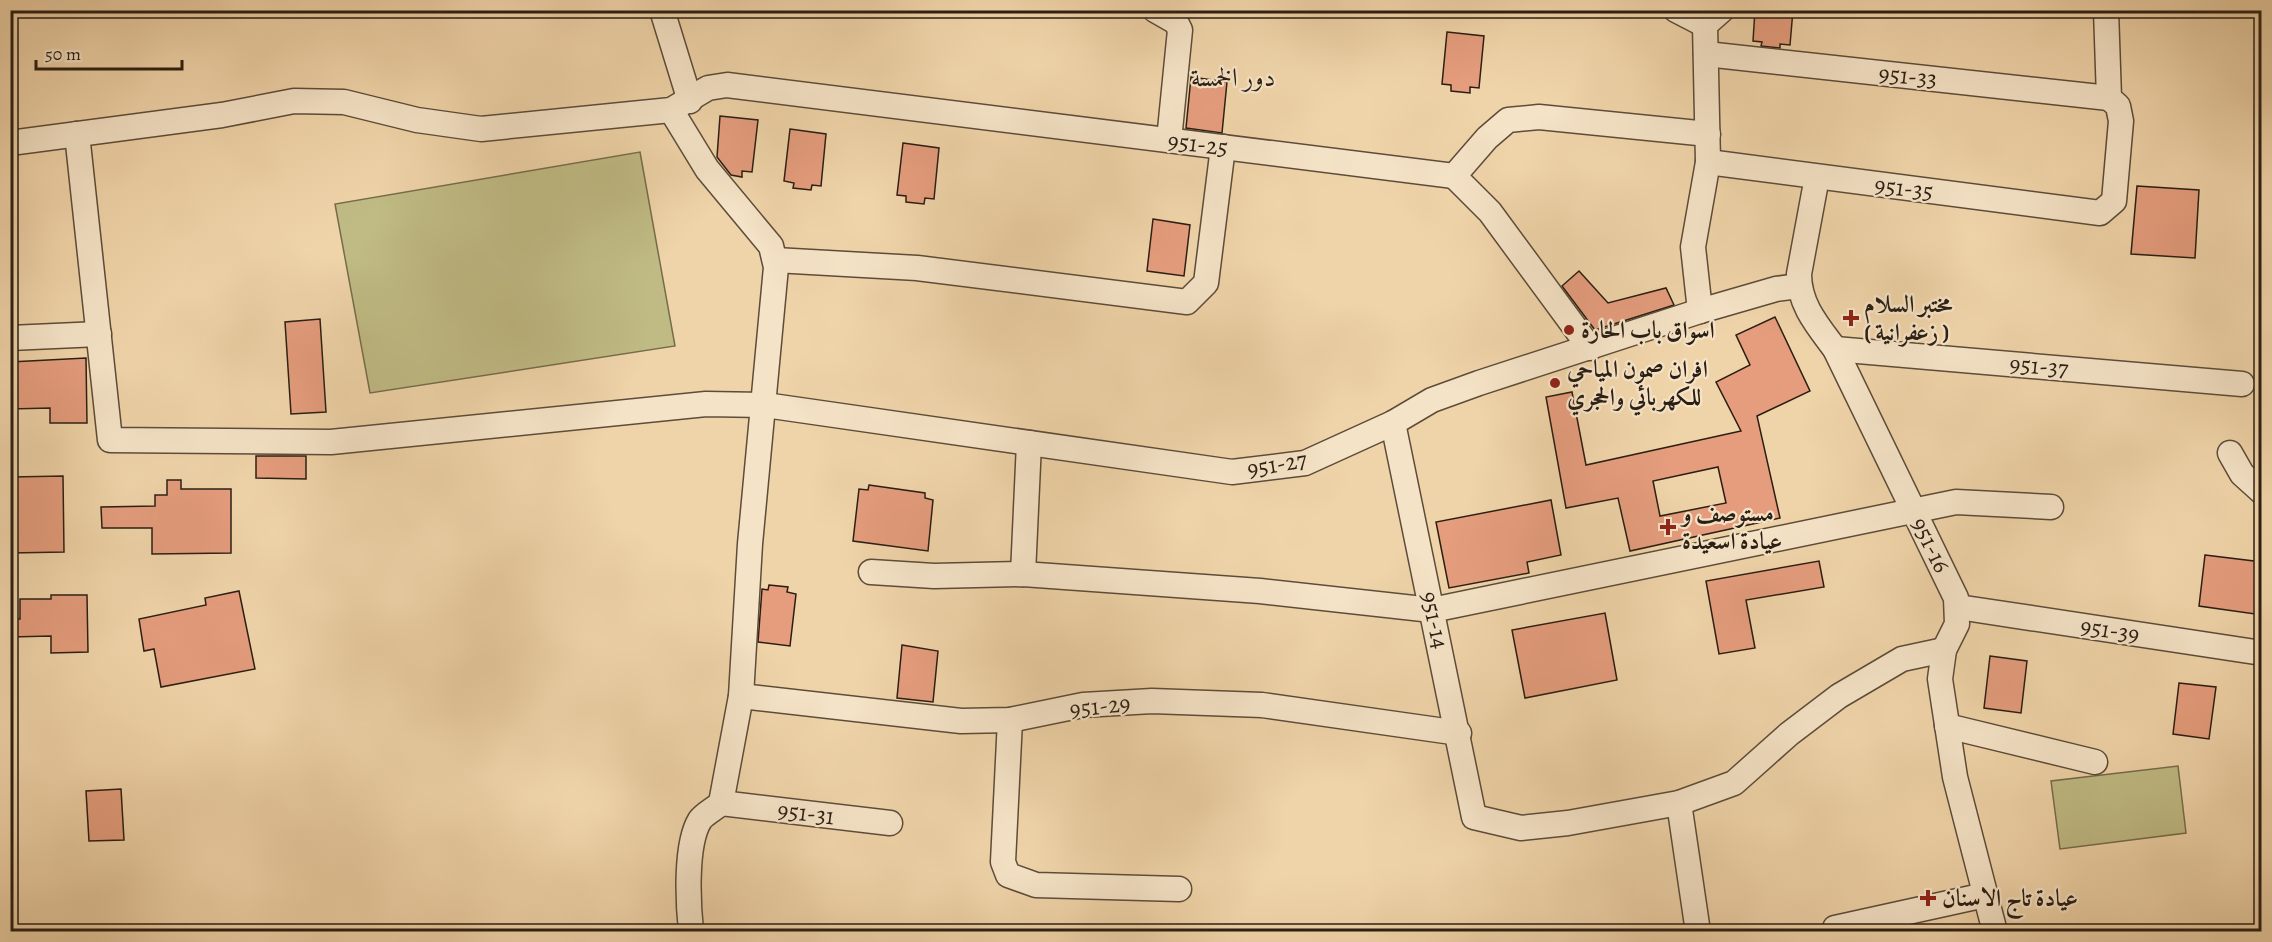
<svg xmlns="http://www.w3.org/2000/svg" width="2272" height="942" viewBox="0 0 2272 942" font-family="Alegreya,Amiri,serif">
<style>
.green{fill:#c0bb84;stroke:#756c4c;stroke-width:1.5}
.building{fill:#e59d7d;stroke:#2a1e14;stroke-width:1.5;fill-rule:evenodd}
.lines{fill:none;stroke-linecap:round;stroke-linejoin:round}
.minor-casing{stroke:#5c4c39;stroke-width:27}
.minor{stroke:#f5e3c7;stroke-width:24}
.poi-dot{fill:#8f2418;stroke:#f5e3c7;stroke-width:2}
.labels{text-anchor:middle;stroke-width:4.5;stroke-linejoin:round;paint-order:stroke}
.street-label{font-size:24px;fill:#2a1e14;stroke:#f5e3c7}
.poi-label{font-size:24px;font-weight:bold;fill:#2a1e14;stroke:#f5e3c7;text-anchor:start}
.neighbourhood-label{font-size:26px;fill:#2a1e14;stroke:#f5e3c7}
</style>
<rect width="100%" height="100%" fill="#f0d4a9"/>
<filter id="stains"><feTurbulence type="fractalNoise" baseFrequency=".00333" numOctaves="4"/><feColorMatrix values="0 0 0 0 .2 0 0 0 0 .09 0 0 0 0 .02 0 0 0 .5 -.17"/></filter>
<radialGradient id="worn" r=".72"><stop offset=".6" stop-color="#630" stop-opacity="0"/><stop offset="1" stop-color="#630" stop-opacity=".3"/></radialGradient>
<!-- green -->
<g class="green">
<path d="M640,152l35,194 -305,47 -35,-189z"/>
<path d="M2178,766l8,67 -126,16 -9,-68z"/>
</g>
<!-- building -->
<g class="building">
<path d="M1755,10h38l-3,35 -10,-1v4l-19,-2 1,-4 -9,-1z"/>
<path d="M1447,32l37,4 -5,52 -9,-1v6l-19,-2v-6l-9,-1z"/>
<path d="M1191,77l36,5 -5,51 -36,-5z"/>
<path d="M720,116l38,4 -6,52 -10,-1v6l-11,-2 -14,-18z"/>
<path d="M790,129l36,5 -5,52 -9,-1 -1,5 -18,-2 1,-5 -10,-2z"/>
<path d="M903,143l36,5 -5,51 -9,-1 -1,6 -18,-2v-6l-9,-1z"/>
<path d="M2137,186l62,4 -4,68 -64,-4z"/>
<path d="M1153,219l37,6 -6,51 -37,-5z"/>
<path d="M1579,271l29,32 58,-15 8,17 -79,25 -33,-44z"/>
<path d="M1775,317l35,74 -53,25 23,102 -150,33 -12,-53 -52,10 -20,-111 26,-5 14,73 155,-34 -25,-49 34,-17 -14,-30zM1718,467l8,36 -66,13 -7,-35z"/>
<path d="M320,319l6,93 -35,2 -6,-92z"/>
<path d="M86,358l1,65h-37v-15l-40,1v-47z"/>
<path d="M256,456h50v23l-50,-1z"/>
<path d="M63,476l1,76 -54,1 1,-76z"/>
<path d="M167,480h14v9h50v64l-79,1v-26h-50l-1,-21 54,-1v-11h12z"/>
<path d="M869,485l56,8v5l8,2 -5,51 -75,-10 6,-52 9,1z"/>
<path d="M1551,500l10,55 -34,7 2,11 -80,15 -13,-66z"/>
<path d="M2205,555l57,7v53l-63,-9z"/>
<path d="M1819,561l5,26 -78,13 9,48 -36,6 -13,-73z"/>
<path d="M769,585l19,2 -1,5 9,2 -6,52 -32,-4 4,-53 6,1z"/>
<path d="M239,591l16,78 -94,18 -7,-38 -10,2 -5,-32 67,-14 -1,-7z"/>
<path d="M51,595h36l1,57 -37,1v-17l-41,1v-18h10v-20h31z"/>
<path d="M1605,613l12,67 -92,18 -13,-68z"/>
<path d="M902,645l36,6 -5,51 -36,-4z"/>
<path d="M1990,656l37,5 -6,52 -37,-5z"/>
<path d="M2179,683l37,4 -7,52 -36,-5z"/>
<path d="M121,789l3,51 -35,1 -3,-50z"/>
</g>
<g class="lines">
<defs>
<g id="minor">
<path d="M662,10l28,91"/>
<path d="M1155,10l21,12 4,8 -11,110"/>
<path d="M1676,10l29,15"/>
<path d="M1705,25l17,-15"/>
<path d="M1706,54l403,44"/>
<path d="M671,110l36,59 64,77 5,21 -26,277 -9,152 -20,107c-5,5 -17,11 -21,17 -15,24 -12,83 -9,111"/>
<path d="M77,134l33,306 221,2 375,-38 59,1 467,67 73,-9 88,-40 39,-23 47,-17 221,-72 76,-22 23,-3"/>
<path d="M10,143l212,-28 72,-14 50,1 73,18 64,9 190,-19 37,-22 19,-3 727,91 33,-38 21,-18 31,-3 169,17"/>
<path d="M1708,162l392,51 14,-12 7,-80 -3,-15 -9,-8 -3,-88"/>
<path d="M1454,176l36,36 100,136"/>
<path d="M1817,177l-18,97c0,31 19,52 36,75l121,249 1,26 -13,26 -4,29 15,98 40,155"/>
<path d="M775,260l142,8 270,34 19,-19 17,-136"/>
<path d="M1700,311l-7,-64 15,-85 -3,-137"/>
<path d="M10,338l89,-4"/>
<path d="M1835,349l407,35"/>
<path d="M1393,423l81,394 47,11 47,-5 111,-20 55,-20 55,-49 50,-38 63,-37 42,-9"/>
<path d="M2230,453l12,21 20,18"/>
<path d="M871,572l63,4 89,-2 237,17 172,19 524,-108 95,5"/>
<path d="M1023,574l6,-131"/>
<path d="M1958,607l304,46"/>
<path d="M741,696l220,25 49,-1 73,-15 69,-4 110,4 197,28"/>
<path d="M1010,720l-7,142 5,13 28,10 143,4"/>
<path d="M1947,726l148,36"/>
<path d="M721,803l169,20"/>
<path d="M1679,803l19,129"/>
<path d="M1835,928l150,-33"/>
</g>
</defs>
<!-- minor casing -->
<use href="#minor" class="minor-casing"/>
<!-- minor -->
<use href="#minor" class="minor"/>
</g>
<!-- markers -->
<g class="poi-dot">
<path d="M1848 309h6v6h6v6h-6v6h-6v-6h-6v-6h6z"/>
<circle cx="1569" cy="330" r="6"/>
<circle cx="1555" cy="383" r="6"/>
<path d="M1665 518h6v6h6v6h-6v6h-6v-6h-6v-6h6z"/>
<path d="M1925 889h6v6h6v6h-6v6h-6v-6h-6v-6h6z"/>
</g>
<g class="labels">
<!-- street labels -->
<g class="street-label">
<text transform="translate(1908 76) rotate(6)" y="8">951-33</text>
<text transform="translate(1198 144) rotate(7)" y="8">951-25</text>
<text transform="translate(1904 188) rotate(7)" y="8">951-35</text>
<text transform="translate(2039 366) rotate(5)" y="8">951-37</text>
<text transform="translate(1277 464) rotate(-10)" y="8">951-27</text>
<text transform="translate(1931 545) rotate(64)" y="8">951-16</text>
<text transform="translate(1435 620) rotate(78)" y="8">951-14</text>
<text transform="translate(2110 630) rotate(9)" y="8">951-39</text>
<text transform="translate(1100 706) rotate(-6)" y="8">951-29</text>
<text transform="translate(806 813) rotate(7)" y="8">951-31</text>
</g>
<!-- poi labels -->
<g class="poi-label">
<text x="1864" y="312">مختبر السلام<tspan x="1864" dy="28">( زعفرانية )</tspan></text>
<text x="1581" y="338">اسواق باب الحارة</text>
<text x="1567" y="377">افران صمون المياحي<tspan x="1567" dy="28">للكهربائي والحجري</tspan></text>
<text x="1682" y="521">مستوصف و<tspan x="1682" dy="28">عيادة اسعيدة</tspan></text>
<text x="1942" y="906">عيادة تاج الاسنان</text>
</g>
<!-- neighbourhood labels -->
<g class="neighbourhood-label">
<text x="1233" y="86">دور الخمسة</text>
</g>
</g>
<!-- margin -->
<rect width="2272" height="942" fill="none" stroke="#f0d4a9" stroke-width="36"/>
<rect x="12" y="12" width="2248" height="918" fill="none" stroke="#2a1e14" stroke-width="3"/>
<rect x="18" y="18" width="2236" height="906" fill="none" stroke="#2a1e14" stroke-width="1.5"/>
<!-- scale -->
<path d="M36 60v9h146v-9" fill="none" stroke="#2a1e14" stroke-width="3"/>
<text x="45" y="60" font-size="18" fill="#2a1e14" stroke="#f5e3c7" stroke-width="4.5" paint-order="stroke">50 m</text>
<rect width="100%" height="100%" filter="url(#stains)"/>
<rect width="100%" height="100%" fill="url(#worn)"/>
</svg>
